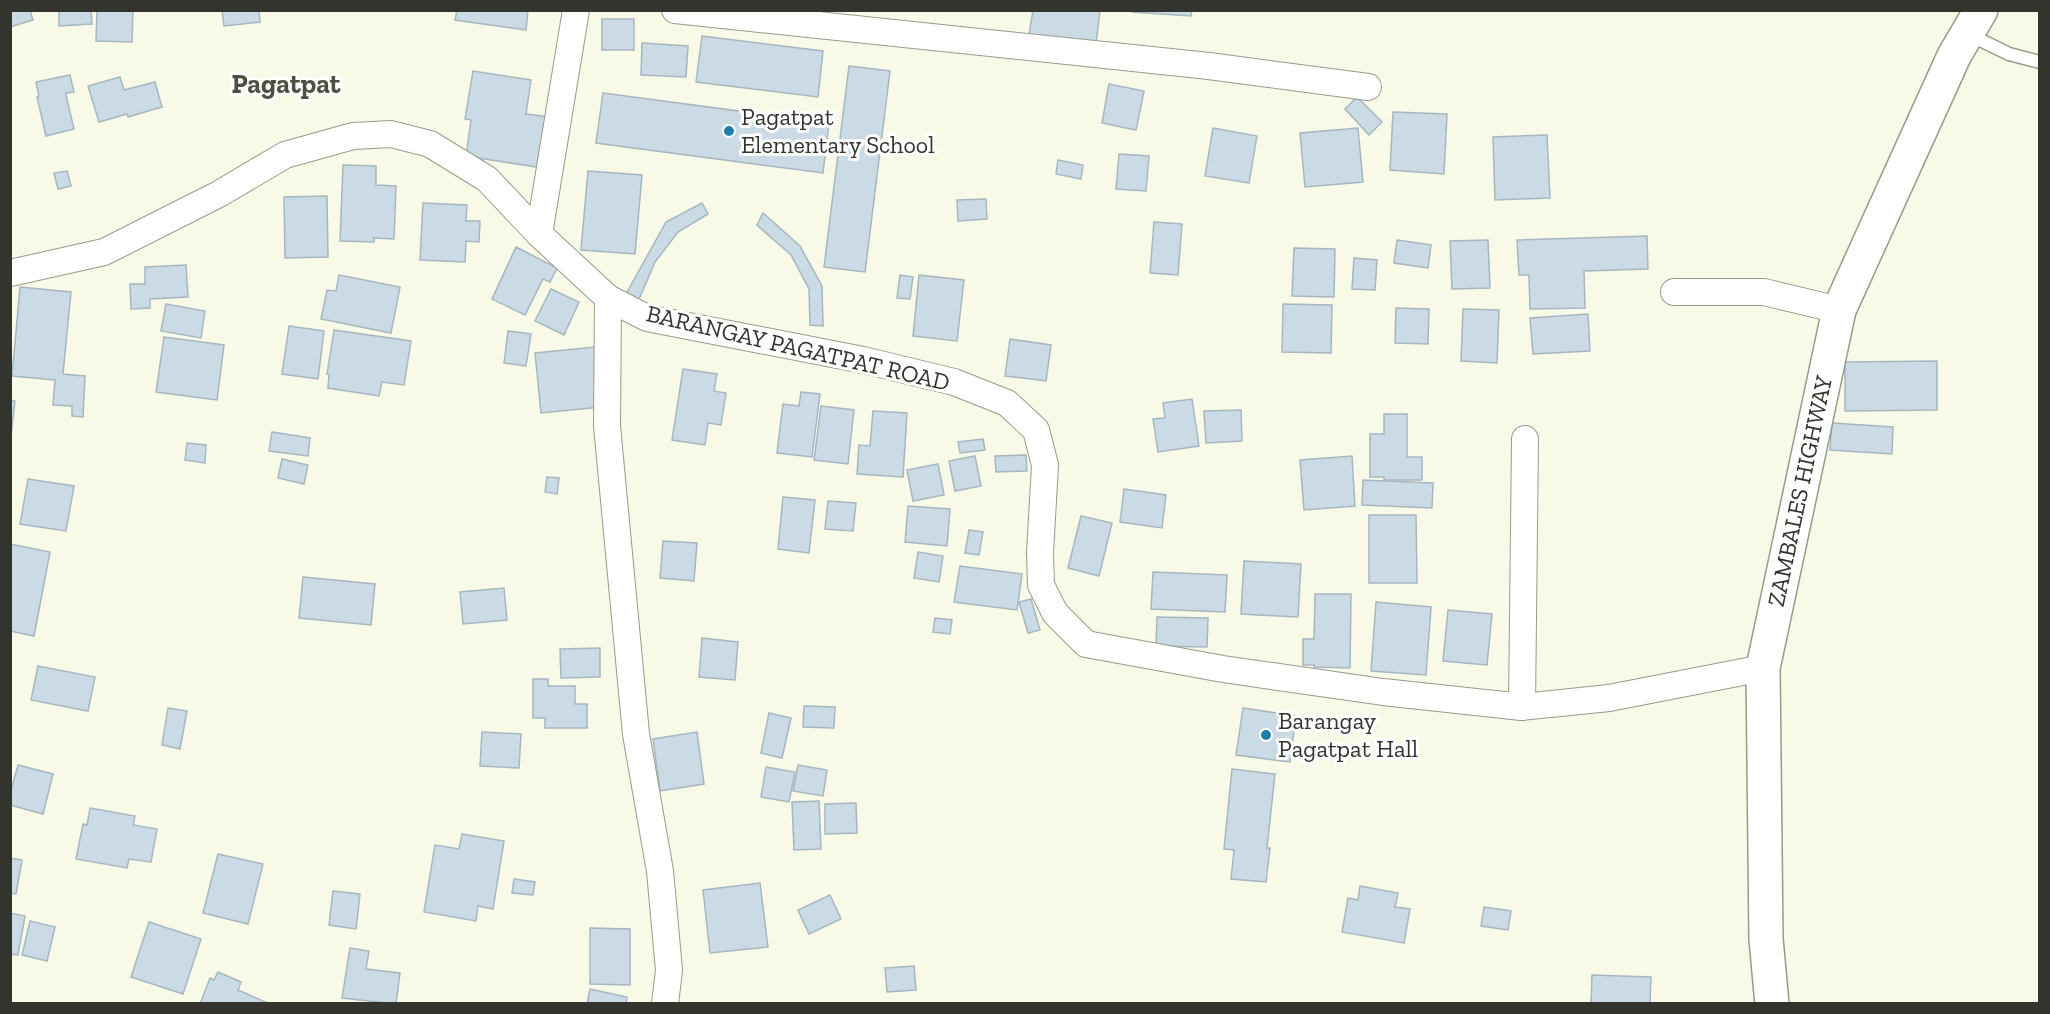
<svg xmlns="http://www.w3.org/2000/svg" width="2050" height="1014" viewBox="0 0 2050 1014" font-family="'Zilla Slab',serif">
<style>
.building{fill:#cadbe5;stroke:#a6b7c0;stroke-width:1.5}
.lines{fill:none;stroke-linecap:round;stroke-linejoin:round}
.service-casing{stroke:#999a8a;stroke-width:15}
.minor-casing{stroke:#999a8a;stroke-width:28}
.primary-casing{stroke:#999a8a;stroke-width:36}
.service{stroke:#fff;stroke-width:12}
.minor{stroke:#fff;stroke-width:26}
.primary{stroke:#fff;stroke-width:33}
.poi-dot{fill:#1f7fab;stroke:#fff;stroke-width:2}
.labels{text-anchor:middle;stroke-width:6;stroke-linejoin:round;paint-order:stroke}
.poi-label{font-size:24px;fill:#33342d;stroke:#fff;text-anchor:start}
.street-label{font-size:24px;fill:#33342d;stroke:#fff}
.quarter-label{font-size:27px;font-weight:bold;fill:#4e4f41;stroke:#fff}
</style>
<rect width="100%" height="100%" fill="#f8f9e7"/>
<!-- building -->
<g class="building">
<path d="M10,10h20l3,10 -23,7z"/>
<path d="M59,10h32l1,14 -33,2z"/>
<path d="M97,10h36l-1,32 -36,-1z"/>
<path d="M222,10h37l1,12 -36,4z"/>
<path d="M457,10h71l-2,20 -71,-10z"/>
<path d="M1033,10h67l-4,34 -67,-9z"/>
<path d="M1132,10h60l-1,6 -59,-4z"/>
<rect x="602" y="19" width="32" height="31"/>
<path d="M702,36l121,15 -5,46 -122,-15z"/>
<path d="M642,43l46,3 -2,31 -45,-2z"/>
<path d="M849,66l41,5 -25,201 -41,-5z"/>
<path d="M473,71l58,9 -5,34 23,3 -7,51 -76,-12 5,-36 -6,-1z"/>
<path d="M70,75l4,17 -8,1v2l8,34 -28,7 -9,-39 2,-1 -3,-14z"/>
<path d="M120,77l4,13 31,-8 7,25 -34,10 -1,-3 -28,8 -11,-36z"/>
<path d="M1109,84l35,7 -8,39 -34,-7z"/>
<path d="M603,93l226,30 -6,50 -227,-30z"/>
<path d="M1357,97l25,25 -13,13 -24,-26z"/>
<path d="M1393,112l54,2 -3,60 -54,-4z"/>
<path d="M1213,128l44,8 -8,47 -44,-7z"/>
<path d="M1358,128l5,54 -58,5 -5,-54z"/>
<path d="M1547,135l3,63 -55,2 -2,-63z"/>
<path d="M1119,154l30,2 -3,35 -30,-2z"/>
<path d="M1058,160l25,5 -2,14 -25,-5z"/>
<path d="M343,165l33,1v19l20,1 -2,53 -20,-1v4l-34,-1z"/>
<path d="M67,171l4,15 -13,3 -4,-16z"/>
<path d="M588,171l54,4 -7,79 -54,-4z"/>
<path d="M327,196l1,61 -43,1 -1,-61z"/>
<path d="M986,199l1,20 -29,2 -1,-21z"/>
<path d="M423,203l44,2 -1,16h14l-1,21 -13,-1 -1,21 -45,-2z"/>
<path d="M702,203l6,11 -30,18 -23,30 -18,42 -11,-10 40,-72z"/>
<path d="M763,213l37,33 22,40 1,40 -13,-1 -1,-36 -18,-34 -34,-30z"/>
<path d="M1154,222l28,2 -4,51 -28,-2z"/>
<path d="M1647,236l1,33 -64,2 1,37 -55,1 -1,-34h-10l-2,-35z"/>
<path d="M1397,240l34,5 -3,23 -34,-5z"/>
<path d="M1488,240l2,48 -38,1 -2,-48z"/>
<path d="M516,247l41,21 -7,14 -7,-3 -18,36 -33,-16z"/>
<path d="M1294,248l41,1 -1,48 -42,-1z"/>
<path d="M1354,258l23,2 -2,30 -23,-1z"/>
<path d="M186,265l2,32 -38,2v9l-19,1 -1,-25h15v-17z"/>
<path d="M339,275l61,12 -9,46 -70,-14 6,-29 9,1z"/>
<path d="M900,275l13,2 -3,22 -13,-1z"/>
<path d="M919,275l45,5 -7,61 -44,-5z"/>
<path d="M20,287l51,5 -8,82 22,2 -2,41 -11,-1v-10l-19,-1 2,-25 -43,-4z"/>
<path d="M551,289l28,13 -15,33 -29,-14z"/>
<path d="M166,304l39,7 -4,27 -40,-7z"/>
<path d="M1283,304l49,1 -1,48 -49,-1z"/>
<path d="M1396,308l33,1 -1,35 -33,-1z"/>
<path d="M1463,309l36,1 -2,53 -36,-2z"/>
<path d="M1588,314l2,37 -57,3 -3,-36z"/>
<path d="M289,326l35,5 -6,48 -36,-5z"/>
<path d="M334,330l77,11 -7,44 -22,-3 -3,14 -51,-8 1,-13 -2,-1z"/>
<path d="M508,331l23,3 -5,32 -22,-3z"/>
<path d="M164,337l60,8 -7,55 -61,-8z"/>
<path d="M1010,339l41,6 -5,36 -41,-5z"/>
<path d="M595,347l6,60 -60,6 -6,-60z"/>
<path d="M1937,361v49l-92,1v-49z"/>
<path d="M683,369l34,5 -3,17 12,2 -5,32 -13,-2 -3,22 -33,-5z"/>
<path d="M801,392l19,2 -8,63 -35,-4 6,-49 16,2z"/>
<path d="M1192,399l7,47 -41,6 -5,-33 12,-1 -2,-15z"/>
<path d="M10,400l5,1 -5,44z"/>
<path d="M821,406l33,4 -6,54 -34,-4z"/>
<path d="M1241,410l1,31 -36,2 -2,-32z"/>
<path d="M873,411l34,2 -4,64 -46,-3 2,-29 11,1z"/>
<path d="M1384,414h23v43h15v23h-38v-3h-14v-43h14z"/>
<path d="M1832,423l61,4 -1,27 -62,-4z"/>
<path d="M272,432l38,6 -2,18 -39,-5z"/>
<path d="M983,439l2,11 -25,3 -2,-11z"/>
<path d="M187,443l19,2 -1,18 -20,-3z"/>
<path d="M1026,455l1,16 -31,1 -1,-16z"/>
<path d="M975,456l6,30 -26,5 -6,-30z"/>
<path d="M1352,456l3,50 -51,4 -4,-50z"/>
<path d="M282,459l26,6 -4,19 -26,-6z"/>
<path d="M938,464l6,31 -31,6 -6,-31z"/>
<path d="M547,477l12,1 -2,16 -12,-2z"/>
<path d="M28,479l46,7 -8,45 -46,-7z"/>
<path d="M1363,480l70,3 -1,25 -70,-3z"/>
<path d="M1124,489l42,6 -4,33 -42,-6z"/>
<path d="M783,497l32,3 -6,53 -31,-4z"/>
<path d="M828,501l28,2 -3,28 -28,-2z"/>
<path d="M908,506l42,3 -3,37 -42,-4z"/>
<path d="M1369,515h47l1,68h-48z"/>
<path d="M1081,516l31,7 -13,53 -31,-8z"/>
<path d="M969,530l14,2 -4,23 -14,-2z"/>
<path d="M663,541l34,2 -3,38 -34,-3z"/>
<path d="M10,544l40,8 -16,84 -24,-5z"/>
<path d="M918,552l25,4 -4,26 -25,-4z"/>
<path d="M1244,561l57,3 -3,53 -57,-3z"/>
<path d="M960,566l62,8 -5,36 -63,-8z"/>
<path d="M1153,572l74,3 -2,37 -74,-3z"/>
<path d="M303,577l72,7 -4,41 -72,-7z"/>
<path d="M504,588l3,32 -44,4 -3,-32z"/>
<path d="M1315,594h36l-1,74 -36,-1v-2h-11v-26h11z"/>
<path d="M1031,599l9,31 -12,3 -9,-31z"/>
<path d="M1376,602l55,5 -5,68 -55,-4z"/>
<path d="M1448,610l44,4 -5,51 -44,-4z"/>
<path d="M1157,617l51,1 -1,29 -51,-1z"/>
<path d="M935,618l17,2 -2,14 -17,-2z"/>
<path d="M702,638l36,4 -3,38 -36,-3z"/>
<path d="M600,648v29l-39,1 -1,-29z"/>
<path d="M38,666l57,11 -7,34 -57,-11z"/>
<path d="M533,679h15v7h27v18h12v24h-42v-10h-12z"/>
<path d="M804,706l31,1 -1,21 -31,-1z"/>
<path d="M168,708l19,3 -7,38 -18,-4z"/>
<path d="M1243,708l53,8 -6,46 -54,-7z"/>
<path d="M769,713l22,5 -9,40 -21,-5z"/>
<path d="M482,732l39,2 -2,34 -39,-2z"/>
<path d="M697,732l7,52 -44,7 -7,-52z"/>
<path d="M18,765l35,9 -10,40 -33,-9v-11z"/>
<path d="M798,765l29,5 -4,26 -30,-5z"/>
<path d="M766,767l29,5 -6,30 -28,-5z"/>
<path d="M1232,769l43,5 -8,74h3l-4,34 -35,-3 3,-29 -10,-1z"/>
<path d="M819,801l2,48 -27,1 -2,-48z"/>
<path d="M856,803l1,30 -32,1v-30z"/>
<path d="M90,808l45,8 -2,9 24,4 -6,33 -22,-3 -2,9 -51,-9 7,-35 4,1z"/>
<path d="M462,834l42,7 -11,68 -15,-3 -2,15 -52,-9 11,-67 24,4z"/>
<path d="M218,854l45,10 -15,60 -45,-11z"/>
<path d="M10,858l12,2 -6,34 -6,-1z"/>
<path d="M514,879l21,3 -2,13 -21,-2z"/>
<path d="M760,883l8,64 -58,6 -7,-63z"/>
<path d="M1360,886l38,7 -3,14 15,2 -6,34 -62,-11 6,-34 10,2z"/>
<path d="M333,891l27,3 -4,35 -27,-4z"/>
<path d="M830,895l11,24 -32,15 -11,-24z"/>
<path d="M1484,907l27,4 -3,19 -27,-4z"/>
<path d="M10,913l15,3 -7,39 -8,-1z"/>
<path d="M30,921l25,6 -8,34 -25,-6z"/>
<path d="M149,922l52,17 -18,55 -52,-17z"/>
<path d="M590,928l40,1v56l-40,-1z"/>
<path d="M350,948l19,3 -3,18 34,4 -4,31 -54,-6z"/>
<path d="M914,966l2,24 -29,2 -2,-24z"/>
<path d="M218,972l23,10 -3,8 32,14h-70l10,-26 4,2z"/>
<path d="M1592,975l59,2 -1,27h-59z"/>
<path d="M590,989l37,8 -1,7h-39z"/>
</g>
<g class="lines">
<defs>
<path id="service" d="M1968,34l41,20 31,8"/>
<g id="minor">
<path d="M675,10l534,56 159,21"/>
<path d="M539,234l37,-224"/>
<path d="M10,273l94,-21 115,-58 66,-39 68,-19 38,-2 39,10 57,35 52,55 69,64 39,20 216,42 91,22 53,21 29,27 9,35 -5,88 1,32 14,28 31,31 137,25 160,23 139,15 87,-9 154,-30"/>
<path d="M1674,292h90l75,18"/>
<path d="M608,298l-1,128 29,308 24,137 9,99 -4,34"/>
<path d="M1522,707l3,-268"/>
</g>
<path id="primary" d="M1772,1004l-6,-65 -3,-271 76,-358 115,-254 27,-46"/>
</defs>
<!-- service casing -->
<use href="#service" class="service-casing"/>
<!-- minor casing -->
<use href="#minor" class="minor-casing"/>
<!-- primary casing -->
<use href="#primary" class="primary-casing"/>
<!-- service -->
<use href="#service" class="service"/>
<!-- minor -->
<use href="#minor" class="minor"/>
<!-- primary -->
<use href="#primary" class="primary"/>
</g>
<!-- markers -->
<g class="poi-dot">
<circle cx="729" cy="131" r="6"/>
<circle cx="1266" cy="735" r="6"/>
</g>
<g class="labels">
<!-- poi labels -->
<g class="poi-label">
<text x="741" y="125">Pagatpat<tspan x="741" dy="28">Elementary School</tspan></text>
<text x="1278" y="729">Barangay<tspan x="1278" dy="28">Pagatpat Hall</tspan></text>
</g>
<!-- street labels -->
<g class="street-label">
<text transform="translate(798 348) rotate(13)" y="8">BARANGAY PAGATPAT ROAD</text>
<text transform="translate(1800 491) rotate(-78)" y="8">ZAMBALES HIGHWAY</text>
</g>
<!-- quarter labels -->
<g class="quarter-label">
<text x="286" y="93">Pagatpat</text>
</g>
</g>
<!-- border -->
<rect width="2050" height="1014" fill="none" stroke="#33342d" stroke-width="24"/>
</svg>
